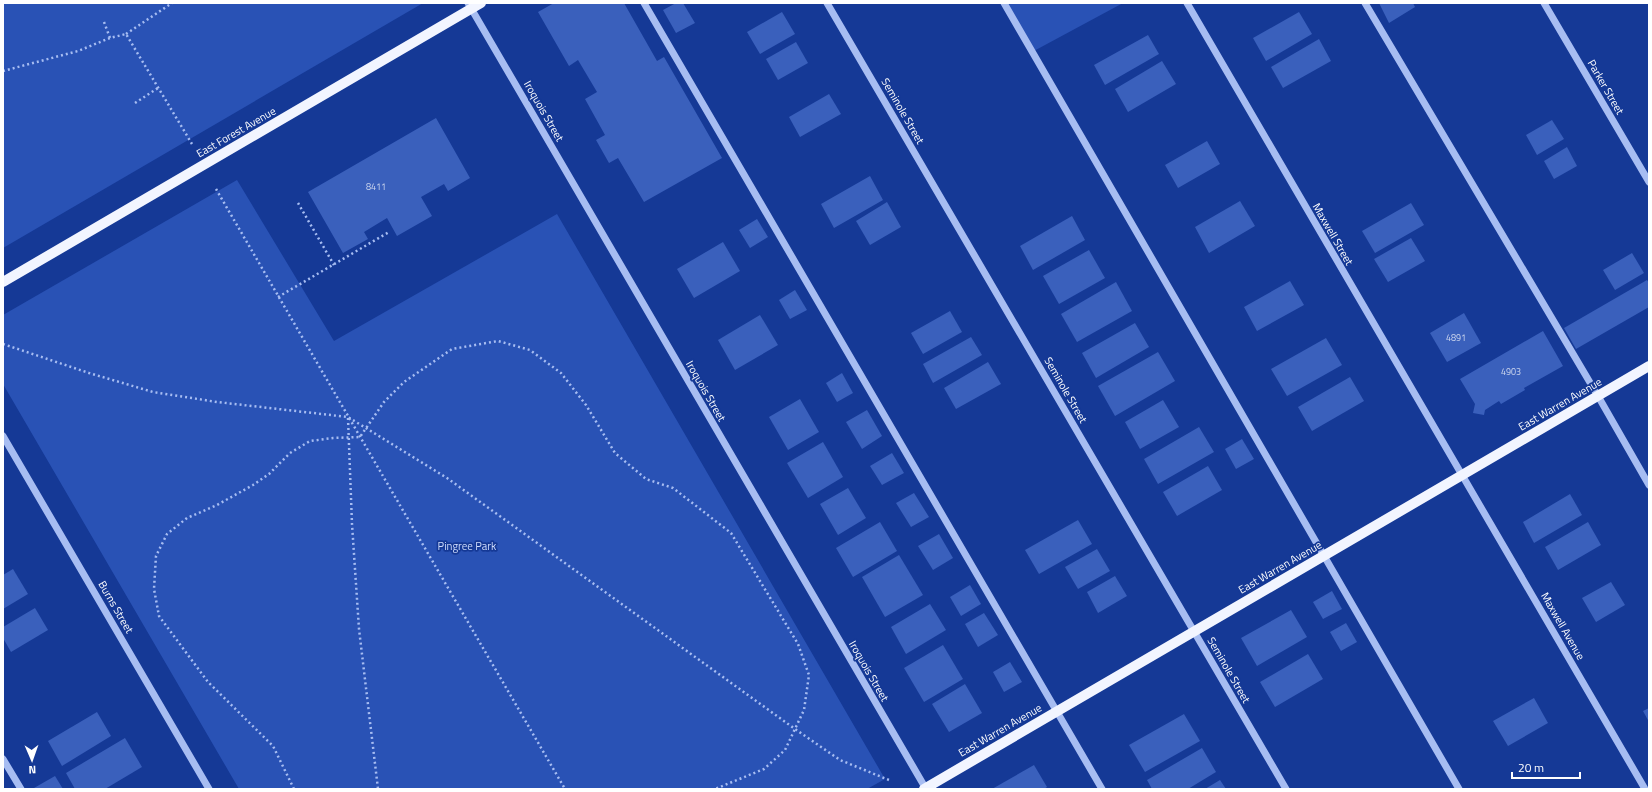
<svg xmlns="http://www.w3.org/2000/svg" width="1652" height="792" viewBox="0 0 1652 792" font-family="'Titillium Web',sans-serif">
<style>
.green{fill:#2952b5}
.building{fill:#3a60bc}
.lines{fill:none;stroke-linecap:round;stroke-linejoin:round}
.path{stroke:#a7bdf2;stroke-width:2.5;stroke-dasharray:2 3;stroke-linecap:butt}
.minor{stroke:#a7bdf2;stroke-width:7}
.major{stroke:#f2f5ff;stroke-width:10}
.labels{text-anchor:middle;stroke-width:3.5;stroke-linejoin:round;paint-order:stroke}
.number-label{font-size:9px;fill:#ced7ee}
.street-label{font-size:11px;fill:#fff;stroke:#153996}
.park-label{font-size:11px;fill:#cedcfc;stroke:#153996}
</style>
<rect width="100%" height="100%" fill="#153996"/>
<!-- green -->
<g class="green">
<path d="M3,3h420l-420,245z"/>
<path d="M1004,3h119l-91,49z"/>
<path d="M237,180l97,161 223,-127 328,565 -18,10h-628l-236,-405v-69z"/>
</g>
<!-- building -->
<g class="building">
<path d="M554,3h70l33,58 7,-4 58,101 -78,44 -26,-44 -9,5 -13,-23 9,-5 -20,-36 12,-7 -19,-32 -9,6 -31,-54z"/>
<path d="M676,3h7l12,20 -19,10 -13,-23z"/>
<path d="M1379,3h34l2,4 -26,16z"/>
<path d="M782,12l13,22 -35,20 -13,-22z"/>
<path d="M1299,12l13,22 -46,27 -13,-23z"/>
<path d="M1148,35l11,19 -54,31 -11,-20z"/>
<path d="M1319,39l12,22 -48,27 -12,-21z"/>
<path d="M796,42l12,21 -30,17 -12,-21z"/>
<path d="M1162,61l14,23 -48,28 -13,-23z"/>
<path d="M829,94l12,20 -41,23 -11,-20z"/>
<path d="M436,118l34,60 -22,13 -4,-7 -23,13 11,19 -35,20 -10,-18 -23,14 4,7 -25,14 -35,-61z"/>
<path d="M1552,120l12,19 -27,16 -11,-20z"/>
<path d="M1207,141l13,23 -42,24 -13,-23z"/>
<path d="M1567,147l10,19 -23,13 -10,-18z"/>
<path d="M870,176l13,24 -49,28 -13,-24z"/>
<path d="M1240,201l15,25 -46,27 -14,-26z"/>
<path d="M887,202l14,25 -31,18 -14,-24z"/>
<path d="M1411,203l13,22 -49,28 -13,-22z"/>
<path d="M1072,216l13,24 -52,30 -13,-24z"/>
<path d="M757,219l11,18 -18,11 -11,-18z"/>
<path d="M1411,238l14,23 -37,21 -14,-23z"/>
<path d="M723,242l17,29 -46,27 -17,-29z"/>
<path d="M1089,250l16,28 -46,26 -16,-28z"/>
<path d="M1632,253l12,20 -29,17 -12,-20z"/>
<path d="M1647,280l2,3v24l-73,42 -12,-21z"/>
<path d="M1290,281l14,24 -47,26 -13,-24z"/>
<path d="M1116,282l16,29 -55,31 -16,-28z"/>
<path d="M795,290l12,20 -17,9 -11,-19z"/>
<path d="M950,311l12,21 -39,22 -12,-21z"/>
<path d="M1464,313l17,30 -34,19 -17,-29z"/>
<path d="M760,315l18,30 -43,25 -17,-30z"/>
<path d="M1135,323l14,24 -53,31 -14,-25z"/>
<path d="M1543,331l20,35 -39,22 1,2 -24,14 -2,-3 -14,9 -1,5 -11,-2 2,-9 -15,-25z"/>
<path d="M971,337l11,18 -49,28 -10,-19z"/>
<path d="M1326,338l16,27 -55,31 -16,-27z"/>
<path d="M1158,352l17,29 -60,35 -17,-30z"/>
<path d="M988,362l13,22 -45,25 -12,-21z"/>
<path d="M842,373l11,20 -16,9 -11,-19z"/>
<path d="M1350,377l14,24 -52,30 -14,-24z"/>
<path d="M800,399l19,33 -31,18 -19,-33z"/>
<path d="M1163,400l16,27 -39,22 -15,-27z"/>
<path d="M867,410l15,26 -20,13 -16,-27z"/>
<path d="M1199,427l15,25 -56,32 -14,-25z"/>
<path d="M1242,439l12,20 -18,10 -11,-20z"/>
<path d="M823,442l20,35 -35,21 -21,-35z"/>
<path d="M892,453l12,20 -22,12 -12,-19z"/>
<path d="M1208,466l14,24 -45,26 -14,-24z"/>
<path d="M848,488l18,30 -28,17 -18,-31z"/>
<path d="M914,493l15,24 -18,10 -15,-24z"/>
<path d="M1570,494l12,21 -48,28 -11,-21z"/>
<path d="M1078,520l14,24 -53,30 -14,-24z"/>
<path d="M880,522l17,29 -44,26 -17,-29z"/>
<path d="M1588,522l13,23 -43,25 -13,-23z"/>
<path d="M939,534l14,24 -20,12 -15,-24z"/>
<path d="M1097,549l13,22 -32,18 -13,-22z"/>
<path d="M899,555l24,40 -38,22 -23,-40z"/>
<path d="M13,569l15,25 -25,15v-34z"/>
<path d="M1115,576l12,20 -29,17 -11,-21z"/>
<path d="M1611,582l14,23 -29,17 -14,-24z"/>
<path d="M970,585l11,19 -20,12 -11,-19z"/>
<path d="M1332,591l10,18 -19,10 -10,-17z"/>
<path d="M930,604l16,26 -40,24 -15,-27z"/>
<path d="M35,608l13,22 -37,22 -8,-14v-11z"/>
<path d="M1291,610l16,27 -50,29 -16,-28z"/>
<path d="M984,613l14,22 -20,12 -13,-23z"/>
<path d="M1346,623l11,19 -16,9 -11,-19z"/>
<path d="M943,645l20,34 -39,23 -20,-34z"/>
<path d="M1308,654l15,25 -48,28 -15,-25z"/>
<path d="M1010,662l12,20 -18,10 -11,-20z"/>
<path d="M965,684l17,29 -33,19 -17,-28z"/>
<path d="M1534,698l14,25 -40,23 -15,-25z"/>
<path d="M1649,708v14l-6,-11z"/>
<path d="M97,712l14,24 -49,30 -14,-25z"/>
<path d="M1184,714l16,27 -55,31 -16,-27z"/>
<path d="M125,738l17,29 -37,22h-30l-9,-16z"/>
<path d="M1202,748l14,24 -28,17h-36l-5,-9z"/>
<path d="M1034,765l13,22 -3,2h-52z"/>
<path d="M55,776l8,13h-28l-1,-1z"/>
<path d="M1220,780l6,9h-21z"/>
</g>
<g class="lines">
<!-- path -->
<g class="path">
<path d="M104,22l6,16"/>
<path d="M126,34l46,-31"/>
<path d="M3,71l75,-20 32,-13 16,-4 66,110"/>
<path d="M135,103l23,-15"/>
<path d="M216,189l349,600"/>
<path d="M298,203l36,62"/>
<path d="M278,297l111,-65"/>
<path d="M3,344l86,29 64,19 64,10 131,15 99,61 348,251 45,31 49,20"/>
<path d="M348,418l4,106 7,105 19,160"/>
<path d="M294,789l-21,-43 -65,-64 -49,-66 -5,-27 2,-33 11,-22 20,-16 30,-13 36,-20 16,-11 21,-21 20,-12 23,-3 27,-1 24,-35 20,-20 48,-33 46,-8 32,9 31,23 25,32 29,48 31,26 27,9 58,45 67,111 11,31 -5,35 -19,40 -21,19 -49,20"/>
</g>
<!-- minor -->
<g class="minor">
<path d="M468,3l458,786"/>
<path d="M644,3l458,786"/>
<path d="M827,3l459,786"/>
<path d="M1004,3l455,786"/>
<path d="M1187,3l458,786"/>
<path d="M1365,3l233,393 51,89"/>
<path d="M1544,3l105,179"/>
<path d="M3,436l206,353"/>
<path d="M3,759l18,30"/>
</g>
<!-- major -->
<g class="major">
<path d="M3,282l478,-279"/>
<path d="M924,789l725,-423"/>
</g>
</g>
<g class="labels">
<!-- number labels -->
<g class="number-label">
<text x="376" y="190">8411</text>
<text x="1456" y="341">4891</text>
<text x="1511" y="375">4903</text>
</g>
<!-- street labels -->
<g class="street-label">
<text transform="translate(1606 87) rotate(60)" y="4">Parker Street</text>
<text transform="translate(544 111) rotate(60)" y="4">Iroquois Street</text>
<text transform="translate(903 111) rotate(60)" y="4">Seminole Street</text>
<text transform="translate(236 132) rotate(-30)" y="4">East Forest Avenue</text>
<text transform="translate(1333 234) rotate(60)" y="4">Maxwell Street</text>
<text transform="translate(1066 390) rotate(60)" y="4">Seminole Street</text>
<text transform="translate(706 391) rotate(60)" y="4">Iroquois Street</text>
<text transform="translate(1560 404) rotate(-30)" y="4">East Warren Avenue</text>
<text transform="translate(1280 567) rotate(-30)" y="4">East Warren Avenue</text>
<text transform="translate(116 607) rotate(60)" y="4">Burns Street</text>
<text transform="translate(1563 626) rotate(60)" y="4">Maxwell Avenue</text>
<text transform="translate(1229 670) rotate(60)" y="4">Seminole Street</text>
<text transform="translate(869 671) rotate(60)" y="4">Iroquois Street</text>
<text transform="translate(1000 730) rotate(-30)" y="4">East Warren Avenue</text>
</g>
<!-- park labels -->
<g class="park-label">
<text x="467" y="550">Pingree Park</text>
</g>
</g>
<!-- border -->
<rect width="1652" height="792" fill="none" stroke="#ffffff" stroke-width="8"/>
<!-- north arrow -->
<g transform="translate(32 760) rotate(178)" stroke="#153996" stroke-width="3" paint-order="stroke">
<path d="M0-3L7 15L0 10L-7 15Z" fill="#ffffff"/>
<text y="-6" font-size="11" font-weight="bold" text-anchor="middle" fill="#ffffff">N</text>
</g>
<!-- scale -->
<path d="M1512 772v6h68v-6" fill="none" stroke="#ffffff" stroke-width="2"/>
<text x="1518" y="772" font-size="12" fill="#ffffff" stroke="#153996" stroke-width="3" paint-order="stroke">20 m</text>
</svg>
